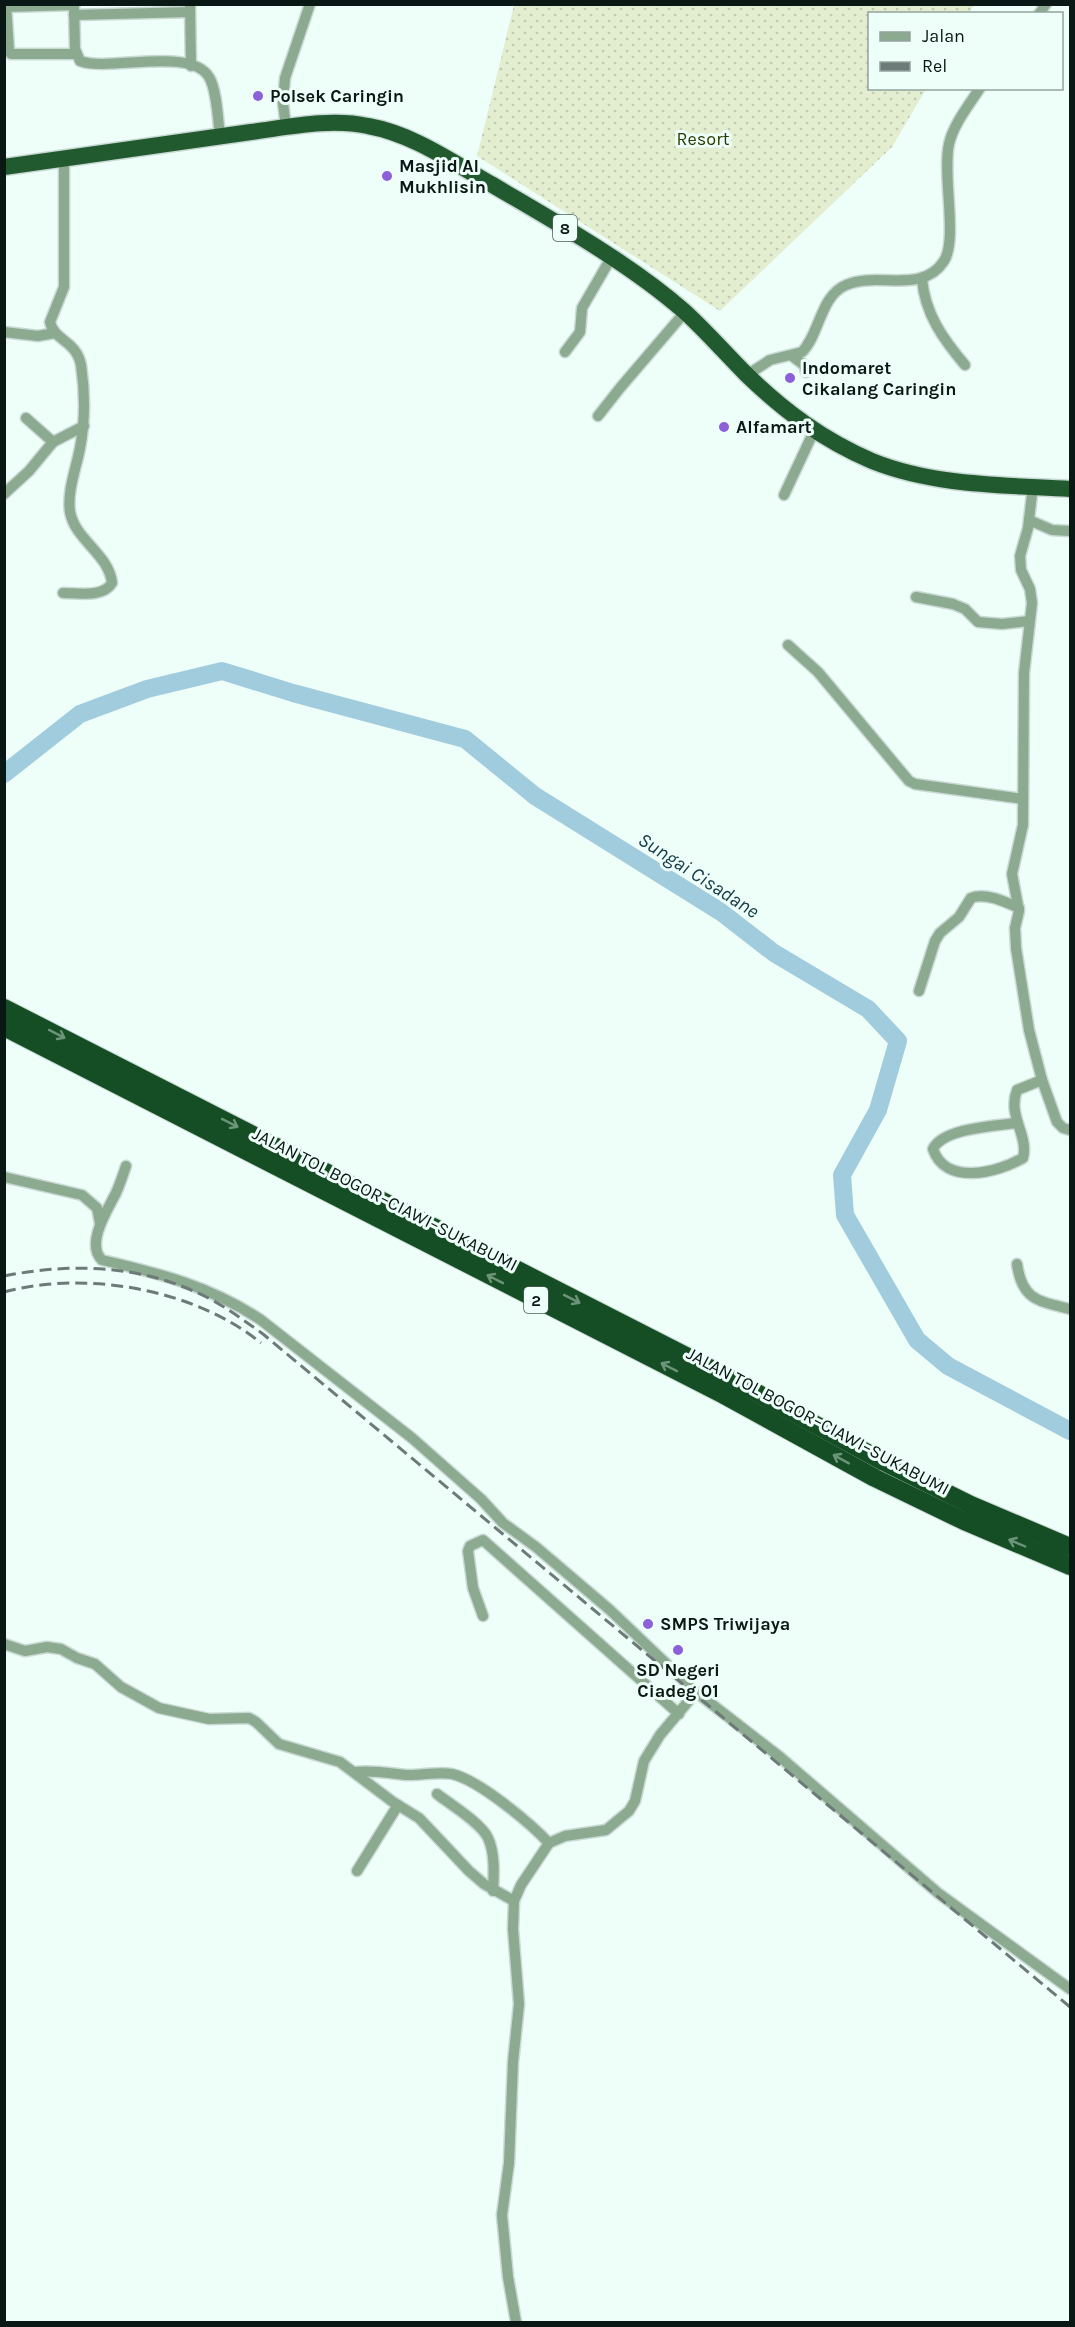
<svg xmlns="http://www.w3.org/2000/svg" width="1075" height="2327" viewBox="0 0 1075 2327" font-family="Karla,sans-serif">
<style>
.grass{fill:url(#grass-dots)}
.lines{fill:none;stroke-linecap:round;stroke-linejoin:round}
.river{stroke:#a1ccdd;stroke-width:18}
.minor-casing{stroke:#c9d9d4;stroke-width:13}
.trunk-casing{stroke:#c9d9d4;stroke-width:19}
.motorway-casing{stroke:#c9d9d4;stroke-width:20}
.minor{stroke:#8caa90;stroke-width:10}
.trunk{stroke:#225a30;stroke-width:16}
.motorway{stroke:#154d24;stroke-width:18}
.rail{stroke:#6c7b77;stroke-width:3;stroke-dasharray:12 6;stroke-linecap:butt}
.oneway{stroke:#6c9479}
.poi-dot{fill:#8d5fd9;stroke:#eefef9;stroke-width:2}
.labels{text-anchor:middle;stroke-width:6;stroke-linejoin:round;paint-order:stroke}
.shield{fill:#eefef9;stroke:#4e5d59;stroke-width:1.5}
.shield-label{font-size:16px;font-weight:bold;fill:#091814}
.poi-label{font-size:18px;font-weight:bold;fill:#091814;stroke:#eefef9;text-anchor:start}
.park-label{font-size:18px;fill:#2c3b01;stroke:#eefef9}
.street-label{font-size:18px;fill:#091814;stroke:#eefef9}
.water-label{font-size:20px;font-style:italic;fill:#143b48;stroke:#eefef9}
</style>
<defs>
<pattern id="grass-dots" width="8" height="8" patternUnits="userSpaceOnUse" patternTransform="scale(1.5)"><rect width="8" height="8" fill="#e3eed1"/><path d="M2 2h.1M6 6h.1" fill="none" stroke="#c1cbb3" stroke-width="1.8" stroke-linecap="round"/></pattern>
</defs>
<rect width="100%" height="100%" fill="#eefef9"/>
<!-- grass -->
<path class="grass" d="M514,5v-1l460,1 -5,8 -99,1v74l56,1 -34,58 -172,164 -243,-155z"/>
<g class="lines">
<!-- river -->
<path class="river" d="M4,774l76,-60 67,-25 75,-18 71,22 172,46 70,57 186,116 53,41 94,56 30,32 -20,69 -36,65 3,40 72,125 31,26 122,65"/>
<defs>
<g id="minor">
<path d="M6,4l3,46 2,4h65"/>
<path d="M74,4l1,45 5,12c29,11 110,-15 129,16 8,13 9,44 11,59"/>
<path d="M190,4l1,62"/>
<path d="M6,7l68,-2"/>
<path d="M1039,14l7,-10"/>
<path d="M74,15l116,-3"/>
<path d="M286,127l-3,-24 2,-25 25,-74"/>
<path d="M922,279c3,35 21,60 43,86"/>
<path d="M4,332l34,4 17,-3"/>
<path d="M565,352l15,-20 2,-24 29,-50"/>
<path d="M792,356l12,9 2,7"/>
<path d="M747,375l23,-15 32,-8c18,-18 18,-56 44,-67 31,-14 76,10 98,-24 14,-22 -2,-86 5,-117 4,-19 20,-39 31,-56"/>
<path d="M598,416l22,-28 65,-76"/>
<path d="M26,418l27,24"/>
<path d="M1033,486l-5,42 -8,28 1,14 9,19 2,14 -8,70 -1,152 -11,49 7,37 -4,17 1,20 13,82 13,50 15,42 6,6 7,2"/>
<path d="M4,494l25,-23 24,-29 31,-16"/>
<path d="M784,495l30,-64"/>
<path d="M1029,520l23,10 18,1"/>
<path d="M63,593c15,0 40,5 49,-10 -3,-29 -37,-43 -42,-71 -3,-21 6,-43 10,-64 5,-26 5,-56 1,-83 -5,-25 -27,-24 -31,-43l14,-35v-129"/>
<path d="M916,597l37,7 12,5 13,13 24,2 27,-3"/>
<path d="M788,645l30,27 91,109 6,3 108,15"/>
<path d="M919,991l16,-50 5,-8 19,-16 12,-19c14,-6 35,4 48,10"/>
<path d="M1016,1123c-21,3 -73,5 -83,26 12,37 64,24 90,9 6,-23 -16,-42 -6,-68l25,-10"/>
<path d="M126,1166c-3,9 -6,18 -10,27 -8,16 -31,51 -14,67 57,13 110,27 159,60l151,118 69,61 22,24 33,24 74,63 86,82"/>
<path d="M4,1177l78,18 15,13 3,15"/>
<path d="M1017,1264c5,36 21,37 53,45"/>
<path d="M483,1616l-10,-28 -5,-37 2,-5 13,-6 196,174"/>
<path d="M4,1644l21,7 22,-4 14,2 16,9 18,6 26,23 38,21 50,11 40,-1 7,4 23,22 61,18 53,40 26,16 50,53 15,13 30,17"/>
<path d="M355,1772c18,-2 33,1 51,3 15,1 31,-4 46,-1 27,6 78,49 97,69"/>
<path d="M437,1794c13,10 44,29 51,44 7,15 6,36 5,53"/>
<path d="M357,1871l41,-66"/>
<path d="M516,2322l-8,-45 -6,-62 7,-52 4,-101 6,-58 -6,-75 1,-28 7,-16 28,-42 16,-7 41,-6 23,-19 6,-10 9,-40 16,-26 36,-43 84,65 158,136 132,96"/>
</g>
<path id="trunk" d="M4,167c83,-11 165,-24 247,-35 38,-5 79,-14 117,-6 45,8 84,36 123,58 64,38 137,78 193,127 22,20 41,42 62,63 38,37 77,66 126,87 62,25 132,24 198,28"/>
<g id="motorway">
<path d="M4,1008l729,372 151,82 87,43 99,42"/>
<path d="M4,1027l720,368 151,83 89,43 106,45"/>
</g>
</defs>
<!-- minor casing -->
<use href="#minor" class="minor-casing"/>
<!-- trunk casing -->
<use href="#trunk" class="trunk-casing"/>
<!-- motorway casing -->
<use href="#motorway" class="motorway-casing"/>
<!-- minor -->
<use href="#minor" class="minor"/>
<!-- trunk -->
<use href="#trunk" class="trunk"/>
<!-- motorway -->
<use href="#motorway" class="motorway"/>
<!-- rail -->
<g class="rail">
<path d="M4,1276c71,-14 143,-11 208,24 18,10 34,22 51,34l807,673"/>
<path d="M4,1292c82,-22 191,-3 257,51"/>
</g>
</g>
<!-- one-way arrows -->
<defs><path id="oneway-shaft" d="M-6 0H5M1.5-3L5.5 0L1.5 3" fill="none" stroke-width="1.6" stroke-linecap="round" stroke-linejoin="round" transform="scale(1.5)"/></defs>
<g class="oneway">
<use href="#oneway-shaft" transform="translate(57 1034) rotate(27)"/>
<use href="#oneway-shaft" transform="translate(230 1123) rotate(27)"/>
<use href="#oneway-shaft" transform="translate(495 1279) rotate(-153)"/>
<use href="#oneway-shaft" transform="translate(572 1299) rotate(27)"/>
<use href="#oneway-shaft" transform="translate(669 1367) rotate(-153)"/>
<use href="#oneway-shaft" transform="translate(841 1459) rotate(-151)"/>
<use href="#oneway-shaft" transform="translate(1017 1543) rotate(-157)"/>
</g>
<!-- markers -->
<g class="poi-dot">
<circle cx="258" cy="96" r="6"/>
<circle cx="387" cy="176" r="6"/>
<circle cx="790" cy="378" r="6"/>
<circle cx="724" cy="427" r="6"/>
<circle cx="648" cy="1624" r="6"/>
<circle cx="678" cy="1650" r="6"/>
</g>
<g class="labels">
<!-- shield labels -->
<g class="shield">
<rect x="553" y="215" width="24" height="26" rx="4.5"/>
<rect x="524" y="1287" width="24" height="26" rx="4.5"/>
</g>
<g class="shield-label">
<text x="565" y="234">8</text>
<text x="536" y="1306">2</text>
</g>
<!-- poi labels -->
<g class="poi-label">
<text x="270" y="102">Polsek Caringin</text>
<text x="399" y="172">Masjid Al<tspan x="399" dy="21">Mukhlisin</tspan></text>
<text x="802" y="374">Indomaret<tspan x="802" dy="21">Cikalang Caringin</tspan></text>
<text x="736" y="433">Alfamart</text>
<text x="660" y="1630">SMPS Triwijaya</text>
<text x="678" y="1676" text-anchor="middle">SD Negeri<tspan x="678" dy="21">Ciadeg 01</tspan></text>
</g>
<!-- park labels -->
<g class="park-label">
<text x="703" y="145">Resort</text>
</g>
<!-- street labels -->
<g class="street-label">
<text transform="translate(385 1199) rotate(27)" y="6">JALAN TOL BOGOR–CIAWI–SUKABUMI</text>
<text transform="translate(818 1421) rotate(28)" y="6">JALAN TOL BOGOR–CIAWI–SUKABUMI</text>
</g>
<!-- water labels -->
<g class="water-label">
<text transform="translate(699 875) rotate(33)" y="7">Sungai Cisadane</text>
</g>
</g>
<!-- border -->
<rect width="1075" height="2327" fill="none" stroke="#091814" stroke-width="12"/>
<!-- legend -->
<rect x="868" y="12" width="195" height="78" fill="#eefef9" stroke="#92a29d" stroke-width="1.5"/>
<rect x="880" y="32" width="30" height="9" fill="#8caa90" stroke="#92a29d" stroke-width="1.5"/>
<text x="922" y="42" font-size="18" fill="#091814">Jalan</text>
<rect x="880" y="62" width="30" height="9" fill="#6c7b77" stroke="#92a29d" stroke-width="1.5"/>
<text x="922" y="72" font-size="18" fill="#091814">Rel</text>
</svg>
